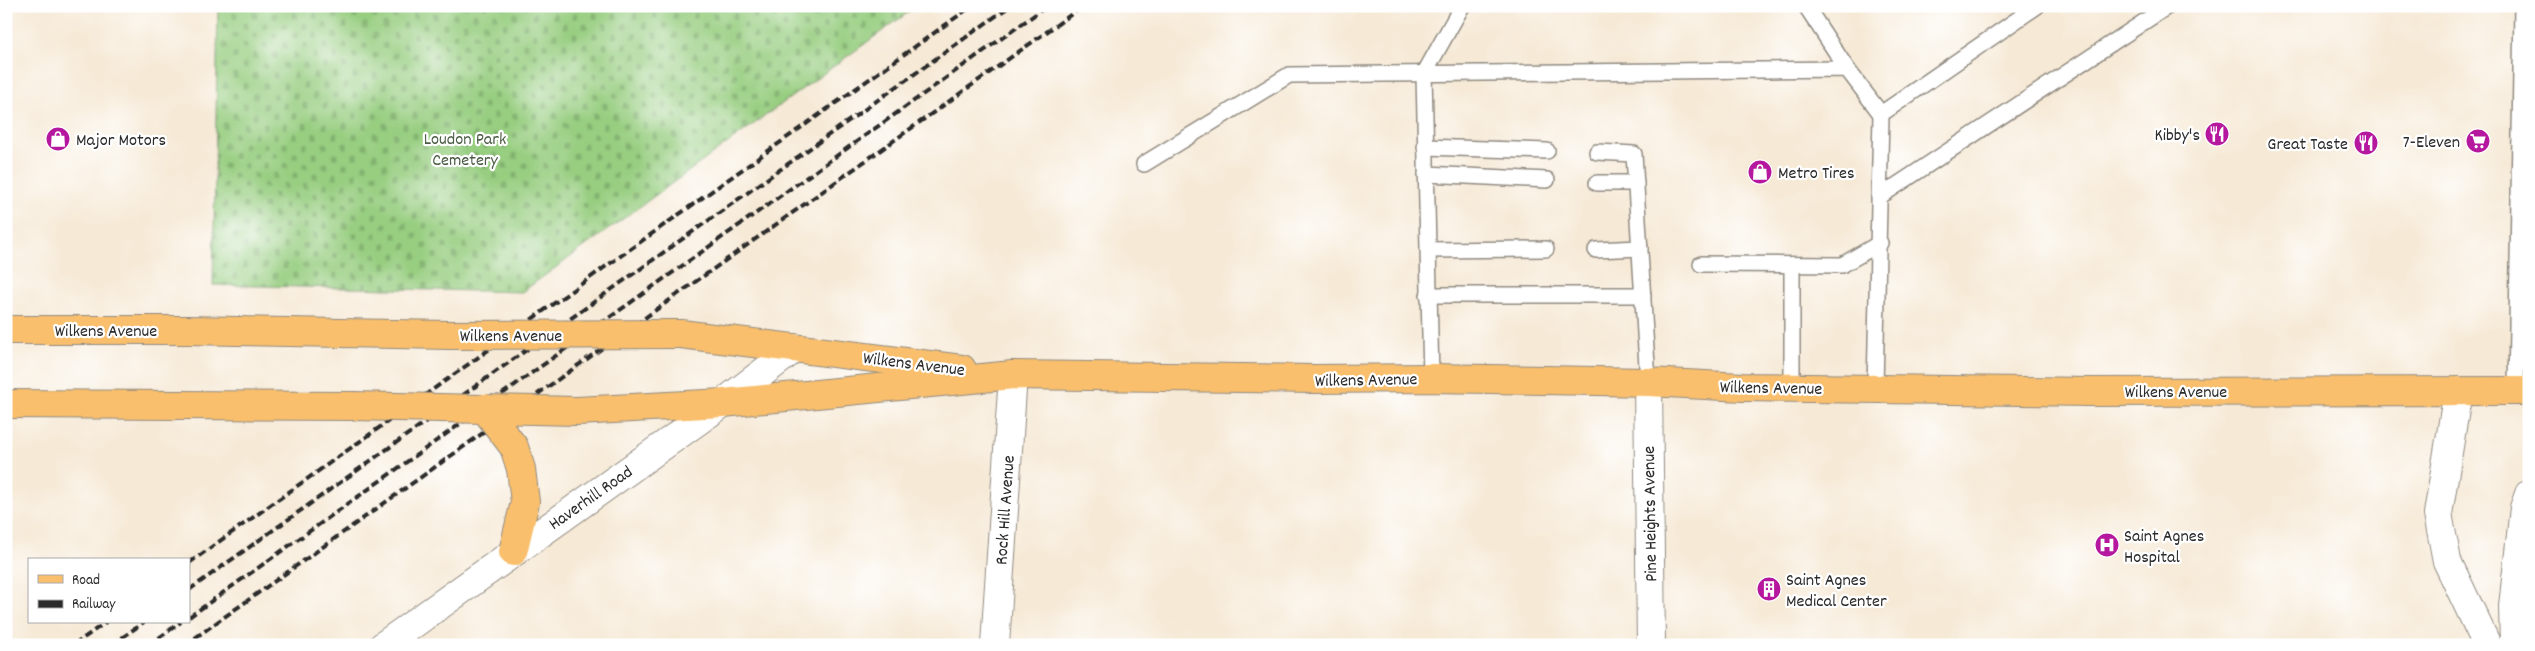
<svg xmlns="http://www.w3.org/2000/svg" width="2535" height="651" viewBox="0 0 2535 651" font-family="Dekko,sans-serif">
<style>
.cemetery{fill:url(#cemetery-stones);stroke:#617c56}
.lines{fill:none;stroke-linecap:round;stroke-linejoin:round}
.service-casing{stroke:#908a80;stroke-width:18}
.minor-casing{stroke:#908a80;stroke-width:30}
.primary-casing{stroke:#908a80;stroke-width:30}
.service{stroke:#fff;stroke-width:15}
.minor{stroke:#fff;stroke-width:28}
.primary{stroke:#f9bf6d;stroke-width:28}
.rail{stroke:#2b2b2b;stroke-width:4;stroke-dasharray:8 4;stroke-linecap:butt}
.primary-bridge-casing{stroke:#908a80;stroke-width:30;stroke-linecap:butt}
.primary-bridge{stroke:#f9bf6d;stroke-width:28}
.labels{text-anchor:middle;stroke-width:4.5;stroke-linejoin:round;paint-order:stroke}
.poi-label{font-size:18px;fill:#2b2b2b;stroke:#fff;text-anchor:start}
.park-label{font-size:18px;fill:#4b5c44;stroke:#fff}
.street-label{font-size:18px;fill:#2b2b2b;stroke:#fff}
</style>
<defs>
<pattern id="cemetery-stones" width="16" height="16" patternUnits="userSpaceOnUse" patternTransform="scale(1.25)"><rect width="16" height="16" fill="#97ce80"/><path d="M2 7V4a2 2 0 0 1 4 0v3zM10 15v-3a2 2 0 0 1 4 0v3z" fill="#82b16f"/></pattern>
</defs>
<rect width="100%" height="100%" fill="#fff"/>
<filter id="ink" filterUnits="userSpaceOnUse"><feTurbulence type="fractalNoise" baseFrequency=".02" numOctaves="2"/><feDisplacementMap in="SourceGraphic" scale="10" xChannelSelector="R" yChannelSelector="G"/><feConvolveMatrix kernelMatrix="1 2 1 2 8 2 1 2 1" color-interpolation-filters="sRGB"/></filter>
<filter id="wash" filterUnits="userSpaceOnUse"><feTurbulence type="fractalNoise" baseFrequency=".0096" numOctaves="4" result="noise"/><feDisplacementMap in="SourceGraphic" scale="20" xChannelSelector="R" yChannelSelector="G"/><feGaussianBlur stdDeviation="1.12" result="paint"/><feColorMatrix in="noise" values="0 0 0 0 0 0 0 0 0 0 0 0 0 0 0 0 0 1.4 0 .05"/><feComposite in="paint" operator="in"/></filter>
<g filter="url(#wash)">
<rect width="100%" height="100%" fill="#f6e9d5"/>
<!-- cemetery -->
<path class="cemetery" d="M218,6h699l-395,286 -309,-7z"/>
</g>
<g filter="url(#ink)">
<g class="lines">
<defs>
<g id="service">
<path d="M1806,6l41,63"/>
<path d="M1425,147l122,4"/>
<path d="M1597,152l37,2 14,228"/>
<path d="M1144,164l145,-89 558,-6 34,45"/>
<path d="M1426,174l121,6"/>
<path d="M1597,183h39"/>
<path d="M1879,197l289,-191"/>
<path d="M1428,250l118,-1"/>
<path d="M1596,250l44,-2"/>
<path d="M1701,264l141,1 38,-22"/>
<path d="M1428,295h215"/>
<path d="M1431,378l-7,-304 38,-68"/>
<path d="M1792,388v-123"/>
<path d="M1875,388l6,-274 156,-108"/>
<path d="M2516,391l6,-385"/>
</g>
<g id="minor">
<path d="M1648,382l3,263"/>
<path d="M2458,391l-20,123 9,47 40,84"/>
<path d="M384,645l339,-242 72,-55"/>
<path d="M995,645l18,-270"/>
<path d="M2514,645l-1,-39 11,-98 5,-14"/>
</g>
<g id="primary">
<path d="M6,330h181l261,5"/>
<path d="M681,334l281,35"/>
<path d="M6,404l347,2"/>
<path d="M577,411l146,-8 290,-28 302,4 116,-1 217,4 95,5 344,5 442,-1"/>
<path d="M513,552l12,-50 -4,-33 -7,-22"/>
</g>
</defs>
<!-- service casing -->
<use href="#service" class="service-casing"/>
<!-- minor casing -->
<use href="#minor" class="minor-casing"/>
<!-- primary casing -->
<use href="#primary" class="primary-casing"/>
<!-- service -->
<use href="#service" class="service"/>
<!-- minor -->
<use href="#minor" class="minor"/>
<!-- primary -->
<use href="#primary" class="primary"/>
<!-- rail -->
<g class="rail">
<path d="M189,563l783,-557"/>
<path d="M189,590l821,-584"/>
<path d="M189,617l858,-611"/>
<path d="M74,645l32,-23"/>
<path d="M112,645l32,-23"/>
<path d="M149,645l32,-23"/>
<path d="M185,645l898,-639"/>
</g>
<defs>
<g id="primary-bridge">
<path d="M448,335l233,-1"/>
<path d="M353,406l224,5"/>
<path d="M484,408l30,39"/>
</g>
</defs>
<!-- primary-bridge casing -->
<use href="#primary-bridge" class="primary-bridge-casing"/>
<!-- primary-bridge -->
<use href="#primary-bridge" class="primary-bridge"/>
</g>
</g>
<!-- icons -->
<defs>
<symbol id="restaurant-disc" viewBox="-11 -11 22 22"><circle r="9.5" fill="#b5179e" stroke="#fff"/><path d="M-5-6h1v4h1v-4h1v4h1v-4h1v5L-1.5 .5V6h-2V.5L-5-1ZM5-6V6H3V1.5H1.5Q1.5-4 5-6Z" fill="#fff"/></symbol>
<symbol id="shop-disc" viewBox="-11 -11 22 22"><circle r="9.5" fill="#b5179e" stroke="#fff"/><path d="M-5-2.5h2.3a2.7 3.5 0 0 1 5.4 0H5L5.5 6h-11ZM-1.5-2.5h3a1.5 2.3 0 0 0-3 0Z" fill="#fff"/></symbol>
<symbol id="supermarket-disc" viewBox="-11 -11 22 22"><circle r="9.5" fill="#b5179e" stroke="#fff"/><path d="M-6-5.5h2.5l.6 2H6L4.5 2H-2.5L-4.4-4H-6ZM-1.5 3.2a1.3 1.3 0 1 0 .1 0ZM3 3.2a1.3 1.3 0 1 0 .1 0Z" fill="#fff"/></symbol>
<symbol id="hospital-disc" viewBox="-11 -11 22 22"><circle r="9.5" fill="#b5179e" stroke="#fff"/><path d="M-5-5h3v3.5h4V-5h3V5h-3V1.5h-4V5h-3Z" fill="#fff"/></symbol>
<symbol id="building-disc" viewBox="-11 -11 22 22"><circle r="9.5" fill="#b5179e" stroke="#fff"/><path d="M-4-6H4V6H1V3H-1V6H-4ZM-2.5-4.3h1.7v1.8h-1.7ZM.8-4.3h1.7v1.8H.8ZM-2.5-1h1.7V.8h-1.7ZM.8-1h1.7V.8H.8Z" fill="#fff"/></symbol>
</defs>
<g fill-rule="evenodd">
<use href="#restaurant-disc" x="2203" y="120" width="28" height="28"/>
<use href="#shop-disc" x="44" y="125" width="28" height="28"/>
<use href="#supermarket-disc" x="2464" y="127" width="28" height="28"/>
<use href="#restaurant-disc" x="2352" y="129" width="28" height="28"/>
<use href="#shop-disc" x="1746" y="158" width="28" height="28"/>
<use href="#hospital-disc" x="2093" y="531" width="28" height="28"/>
<use href="#building-disc" x="1755" y="575" width="28" height="28"/>
</g>
<g class="labels">
<!-- poi labels -->
<g class="poi-label">
<text x="2200" y="140" text-anchor="end">Kibby's</text>
<text x="76" y="145">Major Motors</text>
<text x="2460" y="147" text-anchor="end">7-Eleven</text>
<text x="2348" y="149" text-anchor="end">Great Taste</text>
<text x="1778" y="178">Metro Tires</text>
<text x="2124" y="541">Saint Agnes<tspan x="2124" dy="21">Hospital</tspan></text>
<text x="1786" y="585">Saint Agnes<tspan x="1786" dy="21">Medical Center</tspan></text>
</g>
<!-- park labels -->
<g class="park-label">
<text x="465" y="144">Loudon Park<tspan x="465" dy="21">Cemetery</tspan></text>
</g>
<!-- street labels -->
<g class="street-label">
<text x="106" y="336">Wilkens Avenue</text>
<text x="511" y="341">Wilkens Avenue</text>
<text transform="translate(914 363) rotate(7)" y="6">Wilkens Avenue</text>
<text transform="translate(1366 379) rotate(-1)" y="6">Wilkens Avenue</text>
<text transform="translate(1771 387) rotate(1)" y="6">Wilkens Avenue</text>
<text x="2176" y="397">Wilkens Avenue</text>
<text transform="translate(590 497) rotate(-35)" y="6">Haverhill Road</text>
<text transform="translate(1004 510) rotate(-86)" y="6">Rock Hill Avenue</text>
<text transform="translate(1649 514) rotate(-91)" y="6">Pine Heights Avenue</text>
</g>
</g>
<!-- margin -->
<rect width="2535" height="651" fill="none" stroke="#fff" stroke-width="25"/>
<!-- legend -->
<rect x="28" y="558" width="162" height="65" fill="#ffffff" stroke="#aaaaaa"/>
<rect x="38" y="575" width="25" height="8" fill="#f9bf6d" stroke="#aaaaaa"/>
<text x="72" y="584" font-size="15" fill="#2b2b2b">Road</text>
<rect x="38" y="600" width="25" height="8" fill="#2b2b2b" stroke="#aaaaaa"/>
<text x="72" y="608" font-size="15" fill="#2b2b2b">Railway</text>
</svg>
